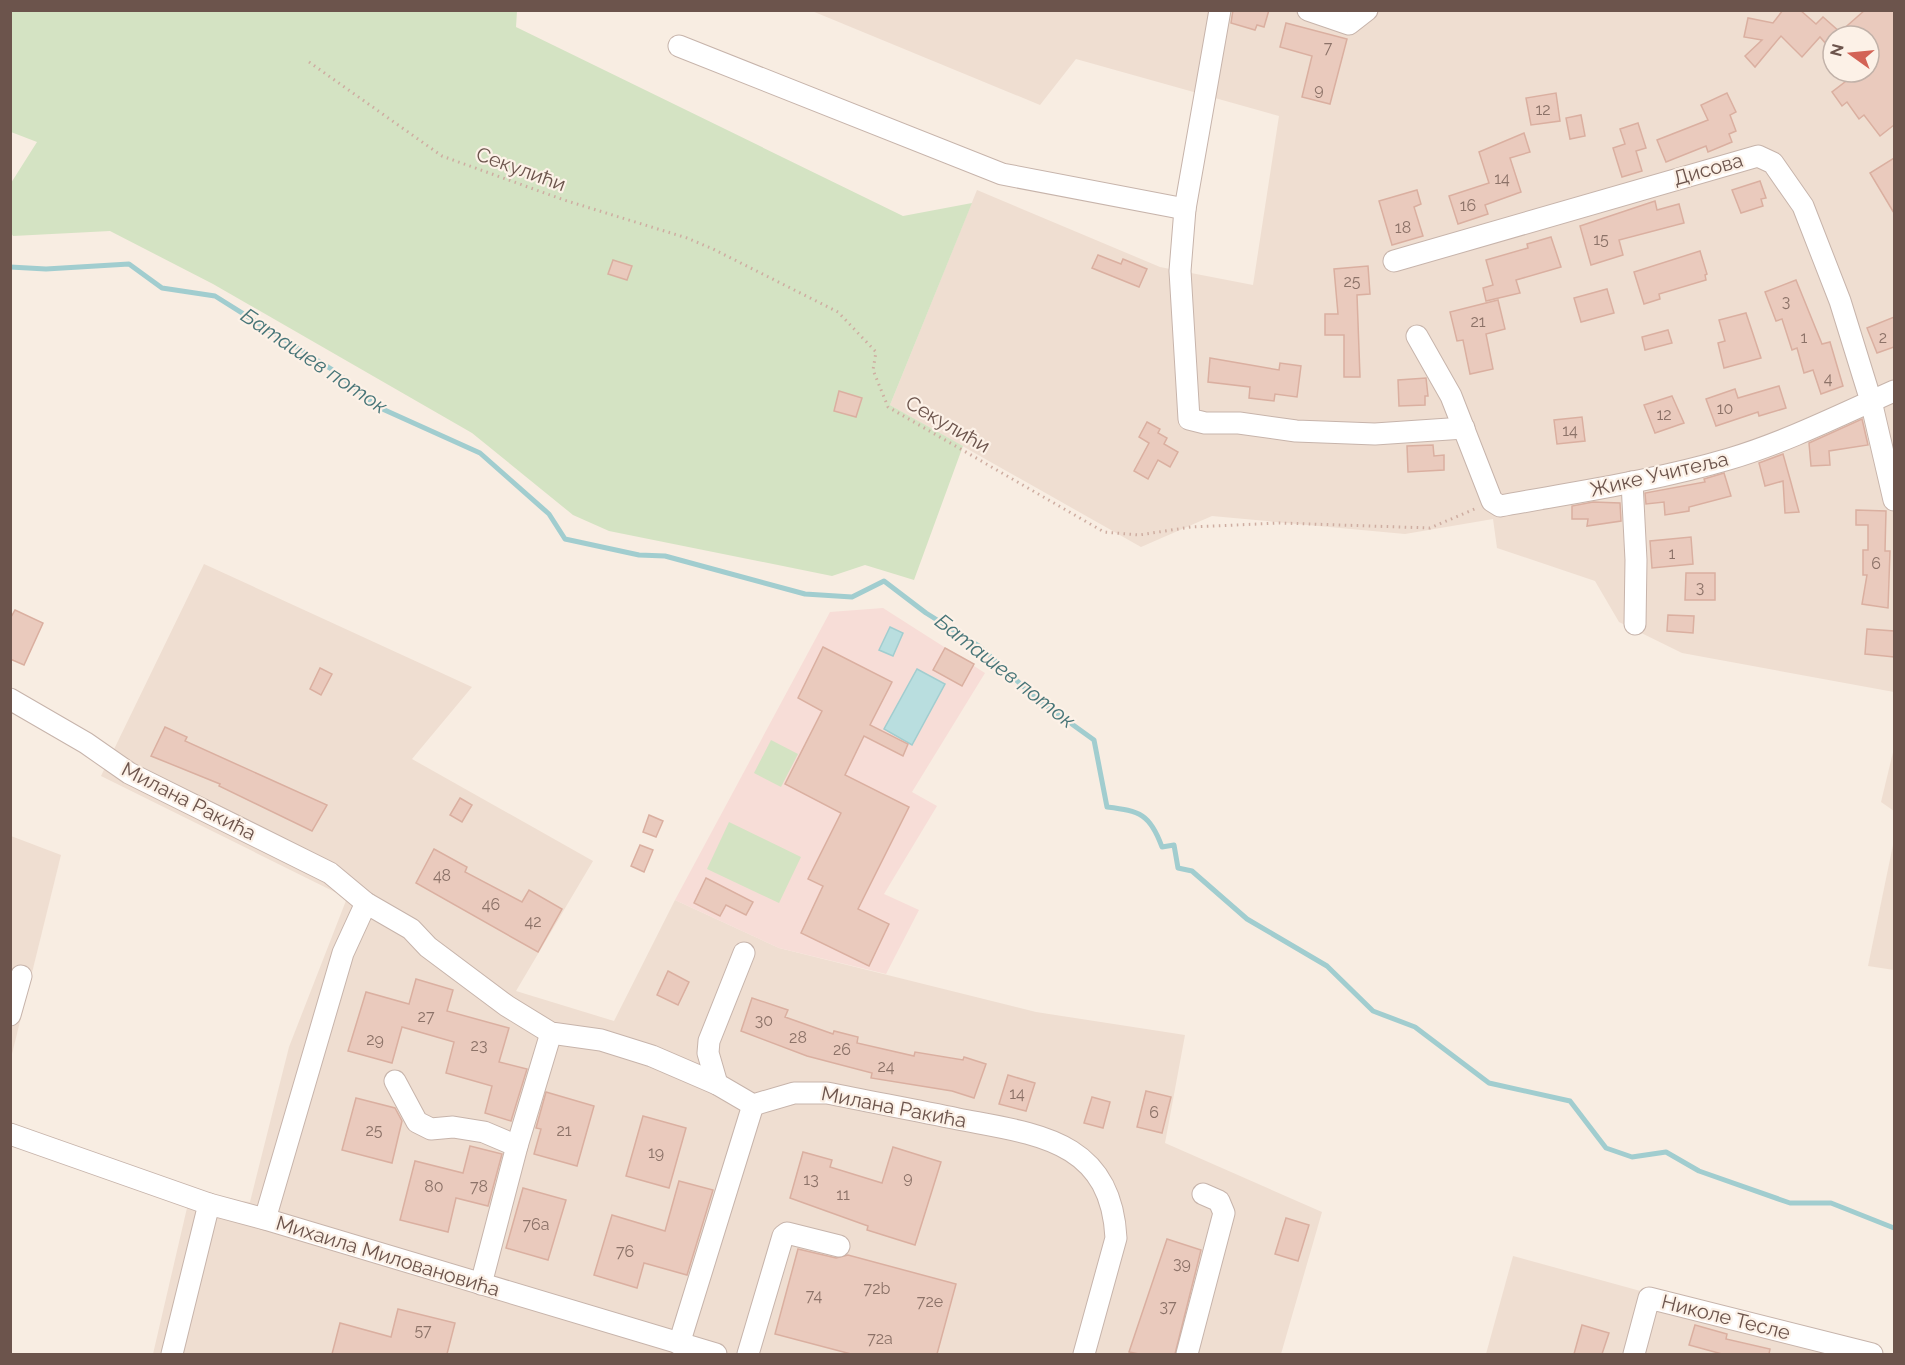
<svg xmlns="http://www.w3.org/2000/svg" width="1905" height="1365" viewBox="0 0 1905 1365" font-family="Raleway,sans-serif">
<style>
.residential{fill:#efded1;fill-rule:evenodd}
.commercial{fill:#f7ddd7}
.green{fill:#d4e3c3}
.water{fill:#b9dedf;stroke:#a1cdcf;stroke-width:1.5}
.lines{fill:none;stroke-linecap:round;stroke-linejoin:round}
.stream{stroke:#a1cdcf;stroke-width:5}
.building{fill:#eacabd;stroke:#daafa0;stroke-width:1.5}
.minor-casing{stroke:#c7b4ab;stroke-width:23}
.path{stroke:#ceada1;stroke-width:3;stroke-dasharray:1.5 4.5;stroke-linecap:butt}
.minor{stroke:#fff;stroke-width:21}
.labels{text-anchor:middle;stroke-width:4.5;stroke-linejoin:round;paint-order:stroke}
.number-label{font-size:16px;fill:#8c7268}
.street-label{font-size:20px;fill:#6c544c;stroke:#fcf1e7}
.water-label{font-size:21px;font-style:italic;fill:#467477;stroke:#fcf1e7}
</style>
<rect width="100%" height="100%" fill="#f8ede2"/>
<!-- residential -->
<g class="residential">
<path d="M812,11h1082v681l-212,-39 -63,-31 -24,-41 -98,-33 -4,-29 -88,15 -193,-18 -71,31 -251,-142 87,-215 183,77 93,18 26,-169 -203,-57 -36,46zM1833,36h36v36h-36z"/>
<path d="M204,564l268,123 -60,72 181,102 -77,130 98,30 61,-121 104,48 257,64 149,23 -20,108 157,69 -41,142h-1128l37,-159 60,7 39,-155 58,-149 -246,-122z"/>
<path d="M1894,748v63l-13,-9z"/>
<path d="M11,836l50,19 -50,203z"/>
<path d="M1894,840v130l-26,-4z"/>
<path d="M1513,1256l357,98h-384z"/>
</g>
<!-- commercial -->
<path class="commercial" d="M883,608l102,65 -73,119 25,14 -53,88 35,16 -33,64 -107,-26 -104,-48 155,-288z"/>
<!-- green -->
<g class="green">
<path d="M11,11h506l-1,16 387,189 69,-13 -82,202 73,41 -49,134 -49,-15 -33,11 -223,-45 -36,-16 -101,-82 -259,-149 -103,-53 -97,5 -2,-3v-50l26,-41 -26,-10z"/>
<path d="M771,740l27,14 -17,33 -27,-14z"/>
<path d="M729,822l72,35 -22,46 -72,-34z"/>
</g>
<!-- water -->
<g class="water">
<path d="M890,627l13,6 -10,23 -14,-6z"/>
<path d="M917,669l28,15 -33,61 -28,-16z"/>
</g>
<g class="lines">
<!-- stream -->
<path class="stream" d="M10,267l36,2 83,-5 33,24 53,8 121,76 42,35 102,46 69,61 16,25 74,16 26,1 140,38 47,3 32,-16 42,32 53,33 58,53 57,41 13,67c33,4 43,7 55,40l12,-2 4,23 14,3 55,48 80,47 46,45 42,16 74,56 81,18 36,47 26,9 34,-5 33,19 91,32h41l63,25"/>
</g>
<!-- building -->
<g class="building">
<path d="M1233,10h36l-5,17 -7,-2 -2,5 -24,-7z"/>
<path d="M1783,10h17l16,14 7,-7 17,15 25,-22h29v115l-14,11 -16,-21 -5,4 -12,-17 -5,4 -10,-14 26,-20h11v-36h-36v16l-13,-15 -18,20 -21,-21 -26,31 -10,-11 17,-16 -18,-3 4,-19 25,5z"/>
<path d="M1286,23l61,16 -17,65 -28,-7 10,-41 -32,-9z"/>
<path d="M1556,93l4,28 -29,4 -5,-27z"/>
<path d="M1727,93l9,19 -6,3 6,16 -7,3 3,8 -24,10 -2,-6 -40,16 -9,-22 51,-20 -7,-15z"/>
<path d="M1581,115l4,21 -15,3 -4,-21z"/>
<path d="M1638,123l8,25 -10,3 6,20 -20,6 -9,-29 12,-4 -5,-15z"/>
<path d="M1524,133l6,19 -20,6 11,34 -36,13 3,9 -30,10 -9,-28 40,-13 -10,-31z"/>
<path d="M1894,158v55l-24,-40z"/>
<path d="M1760,181l6,17 -5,1 2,7 -22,7 -9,-23z"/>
<path d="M1417,190l4,14 -7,3 9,29 -31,9 -13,-44z"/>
<path d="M1655,201l2,9 22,-6 5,19 -65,17 4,15 -32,10 -11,-39z"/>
<path d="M1551,237l10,30 -45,13 4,13 -34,8 -3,-13 10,-3 -7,-25 42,-12 -1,-4z"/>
<path d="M1700,251l7,23 -2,1 1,5 -47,14 1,5 -16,5 -10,-32z"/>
<path d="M1098,255l23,9 2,-5 24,10 -8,18 -47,-19z"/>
<path d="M613,260l19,6 -5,14 -19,-6z"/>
<path d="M1368,266l2,28 -13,1 3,82h-16v-42h-19v-21h13l-4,-45z"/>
<path d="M1796,280l26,64 8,-2 13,44 -22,8 -8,-24 -9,3 -7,-25 -5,2 -10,-31 -6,2 -11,-29z"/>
<path d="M1607,289l7,24 -33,9 -7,-24z"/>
<path d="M1498,300l7,29 -19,5 7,35 -23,5 -7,-34 -6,1 -7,-29z"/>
<path d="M1746,313l15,45 -37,10 -6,-25 7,-2 -6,-21z"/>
<path d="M1894,317v30l-17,6 -10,-25z"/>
<path d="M1668,330l4,13 -27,7 -3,-13z"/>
<path d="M1210,358l69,12 1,-7 21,3 -4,31 -22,-3 -1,7 -25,-3 1,-11 -42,-5z"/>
<path d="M1426,378l2,18h-3v9l-26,1 -1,-26z"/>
<path d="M1779,386l7,22 -27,8 -1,-4 -42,14 -10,-27 29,-10 3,9z"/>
<path d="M839,391l23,7 -6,19 -22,-6z"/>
<path d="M1672,396l12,27 -29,10 -11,-28z"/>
<path d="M1582,417l3,24 -28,3 -3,-24z"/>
<path d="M1862,419l6,26 -39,6 1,14 -19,1 -2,-23z"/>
<path d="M1147,422l13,7 -2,4 9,5 -3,6 14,8 -8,15 -12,-7 -10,19 -14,-8 15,-28 -10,-6z"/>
<path d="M1433,445l1,11 10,-1v15l-36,2 -1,-26z"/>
<path d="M1783,454l7,25 9,33 -14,1 -2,-32 -18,5 -6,-23z"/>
<path d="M1724,473l7,23 -42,11v4l-24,4 -1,-13 -18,2 -1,-11 60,-11 -1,-3z"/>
<path d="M1593,502l27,1 1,18 -34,5 1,-7h-16v-13z"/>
<path d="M1856,510l30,1 -1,40h5l-2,57 -26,-4 5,-29h-4v-25h5v-25h-12z"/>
<path d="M1691,537l2,27 -41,4 -2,-27z"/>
<path d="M1686,573h29v27h-30z"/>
<path d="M15,610l28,13 -19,42 -14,-6v-40z"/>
<path d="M1668,615l26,1 -1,17 -26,-2z"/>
<path d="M1867,629l27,2v26l-29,-3z"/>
<path d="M823,647l69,35 -22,43 38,19 -5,12 -39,-20 -19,39 64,32 -51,102 31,15 -20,42 -68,-33 22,-47 -15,-7 33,-66 -56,-29 37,-73 -24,-13z"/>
<path d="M945,648l29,16 -12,22 -29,-16z"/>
<path d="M320,668l12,6 -11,21 -11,-6z"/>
<path d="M165,727l22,10 -2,4 142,64 -15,26 -93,-45 1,-2 -69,-28z"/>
<path d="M460,798l12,7 -10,17 -12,-7z"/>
<path d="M649,815l14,6 -7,16 -13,-5z"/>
<path d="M640,845l13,5 -9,22 -13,-6z"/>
<path d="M434,849l33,18 -2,5 57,30 7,-12 33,19 -24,43 -122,-69z"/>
<path d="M706,878l47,24 -7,13 -20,-10 -6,11 -26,-13z"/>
<path d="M668,971l21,11 -11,23 -21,-10z"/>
<path d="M416,979l37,11 -6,21 62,17 -10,34 28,7 -16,52 -26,-8 7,-27 -46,-13 8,-31 -52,-15 -10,36 -44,-12 18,-59 43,12z"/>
<path d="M752,998l36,12 -3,7 48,17 1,-3 24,6 -1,6 57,13 1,-4 48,8 1,-3 22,7 -12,34 -22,-7 -81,-13 1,-5 -65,-17 -66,-25z"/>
<path d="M1008,1075l27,8 -9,28 -27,-7z"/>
<path d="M1146,1091l25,6 -9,36 -25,-6z"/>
<path d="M546,1092l48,14 -17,60 -43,-12 7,-25 -5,-1z"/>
<path d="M1092,1097l18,5 -7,26 -19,-5z"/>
<path d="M356,1098l39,10 7,13 -10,42 -50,-13z"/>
<path d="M643,1116l43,12 -17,60 -43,-12z"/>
<path d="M470,1146l32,8 -14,52 -32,-8 -8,34 -48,-12 15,-59 48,12z"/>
<path d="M893,1147l48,15 -26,83 -48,-15 1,-4 -78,-28 13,-46 29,8 -2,7 52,16z"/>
<path d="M679,1181l34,9 -26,85 -43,-12 -7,25 -43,-13 18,-60 53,16z"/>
<path d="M523,1188l43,12 -18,60 -42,-12z"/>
<path d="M1286,1218l23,7 -11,36 -23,-7z"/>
<path d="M1167,1239l34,11 -26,104h-36l-10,-2z"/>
<path d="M798,1249l38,9 12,-3 108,29 -19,70h-86l-76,-20z"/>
<path d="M398,1309l57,14 -8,31h-115l8,-31 51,14z"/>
<path d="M1582,1325l27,8 -7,21h-28z"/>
<path d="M1695,1325l32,9 -1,5 44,10 -1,5h-47l-33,-9z"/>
</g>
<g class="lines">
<defs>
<g id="minor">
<path d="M1220,10l-35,199 -5,62 9,148 16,4h34l57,8 79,3 89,-6"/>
<path d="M1308,10l41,14 18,-14"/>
<path d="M679,46l323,128 183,35"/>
<path d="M1394,261l364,-105 15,7 30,43 37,95 31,100 23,99"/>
<path d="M1417,336l34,60 41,105 8,5c77,-14 154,-25 229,-47 57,-17 111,-44 165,-68"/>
<path d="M1632,482l4,78 -1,64"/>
<path d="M10,699l76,44 43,30 201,100 36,30 45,26 17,18 79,59 44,27 50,7 51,16 65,28 36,21 41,-12h33c44,9 88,17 131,26 77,15 153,20 158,119l-32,116"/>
<path d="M10,1015l11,-39"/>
<path d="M395,1081l22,41 14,7 22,-2 31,5 33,14"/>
<path d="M717,1084l-9,-31 1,-12 35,-88"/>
<path d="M10,1134l199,70"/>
<path d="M265,1219l78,-266 23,-50"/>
<path d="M481,1284l36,-138 34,-113"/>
<path d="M679,1344l74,-239"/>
<path d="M172,1354l37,-150 56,15 451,135"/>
<path d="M748,1354l35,-118 4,-3 52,13"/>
<path d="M1187,1354l37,-141 -5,-12 -16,-7"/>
<path d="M1634,1354l15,-56 223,56"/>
</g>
</defs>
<!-- minor casing -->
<use href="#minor" class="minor-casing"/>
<!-- path -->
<path class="path" d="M309,62l133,94 122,44 123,38 26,11 125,63 38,40 -3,18 15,37 216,125 35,3 52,-8 89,-4 150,5 47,-20"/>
<!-- minor -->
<use href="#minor" class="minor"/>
</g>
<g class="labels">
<!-- number labels -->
<g class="number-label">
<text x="1328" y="53">7</text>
<text x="1319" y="95">9</text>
<text x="1543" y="115">12</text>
<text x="1502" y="184">14</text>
<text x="1468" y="211">16</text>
<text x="1403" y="233">18</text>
<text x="1601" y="245">15</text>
<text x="1352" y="287">25</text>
<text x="1786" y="307">3</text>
<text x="1478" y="327">21</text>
<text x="1804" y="343">1</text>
<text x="1883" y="343">2</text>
<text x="1828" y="384">4</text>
<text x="1725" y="414">10</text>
<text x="1664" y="420">12</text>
<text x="1570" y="436">14</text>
<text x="1672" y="559">1</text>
<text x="1876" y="569">6</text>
<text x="1700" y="593">3</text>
<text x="442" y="881">48</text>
<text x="491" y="910">46</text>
<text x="533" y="927">42</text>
<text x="426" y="1022">27</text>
<text x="764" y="1026">30</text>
<text x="798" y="1043">28</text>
<text x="375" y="1045">29</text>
<text x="479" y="1051">23</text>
<text x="842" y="1055">26</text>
<text x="886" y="1072">24</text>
<text x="1017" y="1099">14</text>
<text x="1154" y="1118">6</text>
<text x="374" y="1136">25</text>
<text x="564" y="1136">21</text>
<text x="656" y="1158">19</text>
<text x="908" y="1183">9</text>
<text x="811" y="1185">13</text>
<text x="434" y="1192">80</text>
<text x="479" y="1192">78</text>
<text x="843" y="1200">11</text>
<text x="536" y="1230">76a</text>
<text x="625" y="1257">76</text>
<text x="1182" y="1269">39</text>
<text x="877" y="1294">72b</text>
<text x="814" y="1301">74</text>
<text x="930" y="1307">72e</text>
<text x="1168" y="1312">37</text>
<text x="423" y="1336">57</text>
<text x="880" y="1344">72a</text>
</g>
<!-- street labels -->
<g class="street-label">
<text transform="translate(521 169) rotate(20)" y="7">Секулићи</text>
<text transform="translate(1708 169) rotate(-16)" y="7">Дисова</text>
<text transform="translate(948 424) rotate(30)" y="7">Секулићи</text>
<text transform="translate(1659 474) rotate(-13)" y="7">Жике Учитеља</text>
<text transform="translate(189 801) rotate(27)" y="7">Милана Ракића</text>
<text transform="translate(894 1107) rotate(11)" y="7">Милана Ракића</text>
<text transform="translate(388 1256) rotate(17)" y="7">Михаила Миловановића</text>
<text transform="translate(1726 1317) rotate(14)" y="7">Николе Тесле</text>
</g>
<!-- water labels -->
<g class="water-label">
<text transform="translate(314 361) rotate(34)" y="7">Баташев поток</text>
<text transform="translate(1005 671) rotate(38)" y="7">Баташев поток</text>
</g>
</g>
<!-- border -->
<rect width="1905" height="1365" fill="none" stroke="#6c544c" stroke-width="24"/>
<!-- north arrow -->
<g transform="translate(1851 54) rotate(285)"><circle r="28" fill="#fcf1e7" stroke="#c2b2a9" stroke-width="1.5"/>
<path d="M0-4.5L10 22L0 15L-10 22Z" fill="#d36356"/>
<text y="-9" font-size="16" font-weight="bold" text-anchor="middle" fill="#6c544c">N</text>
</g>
</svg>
